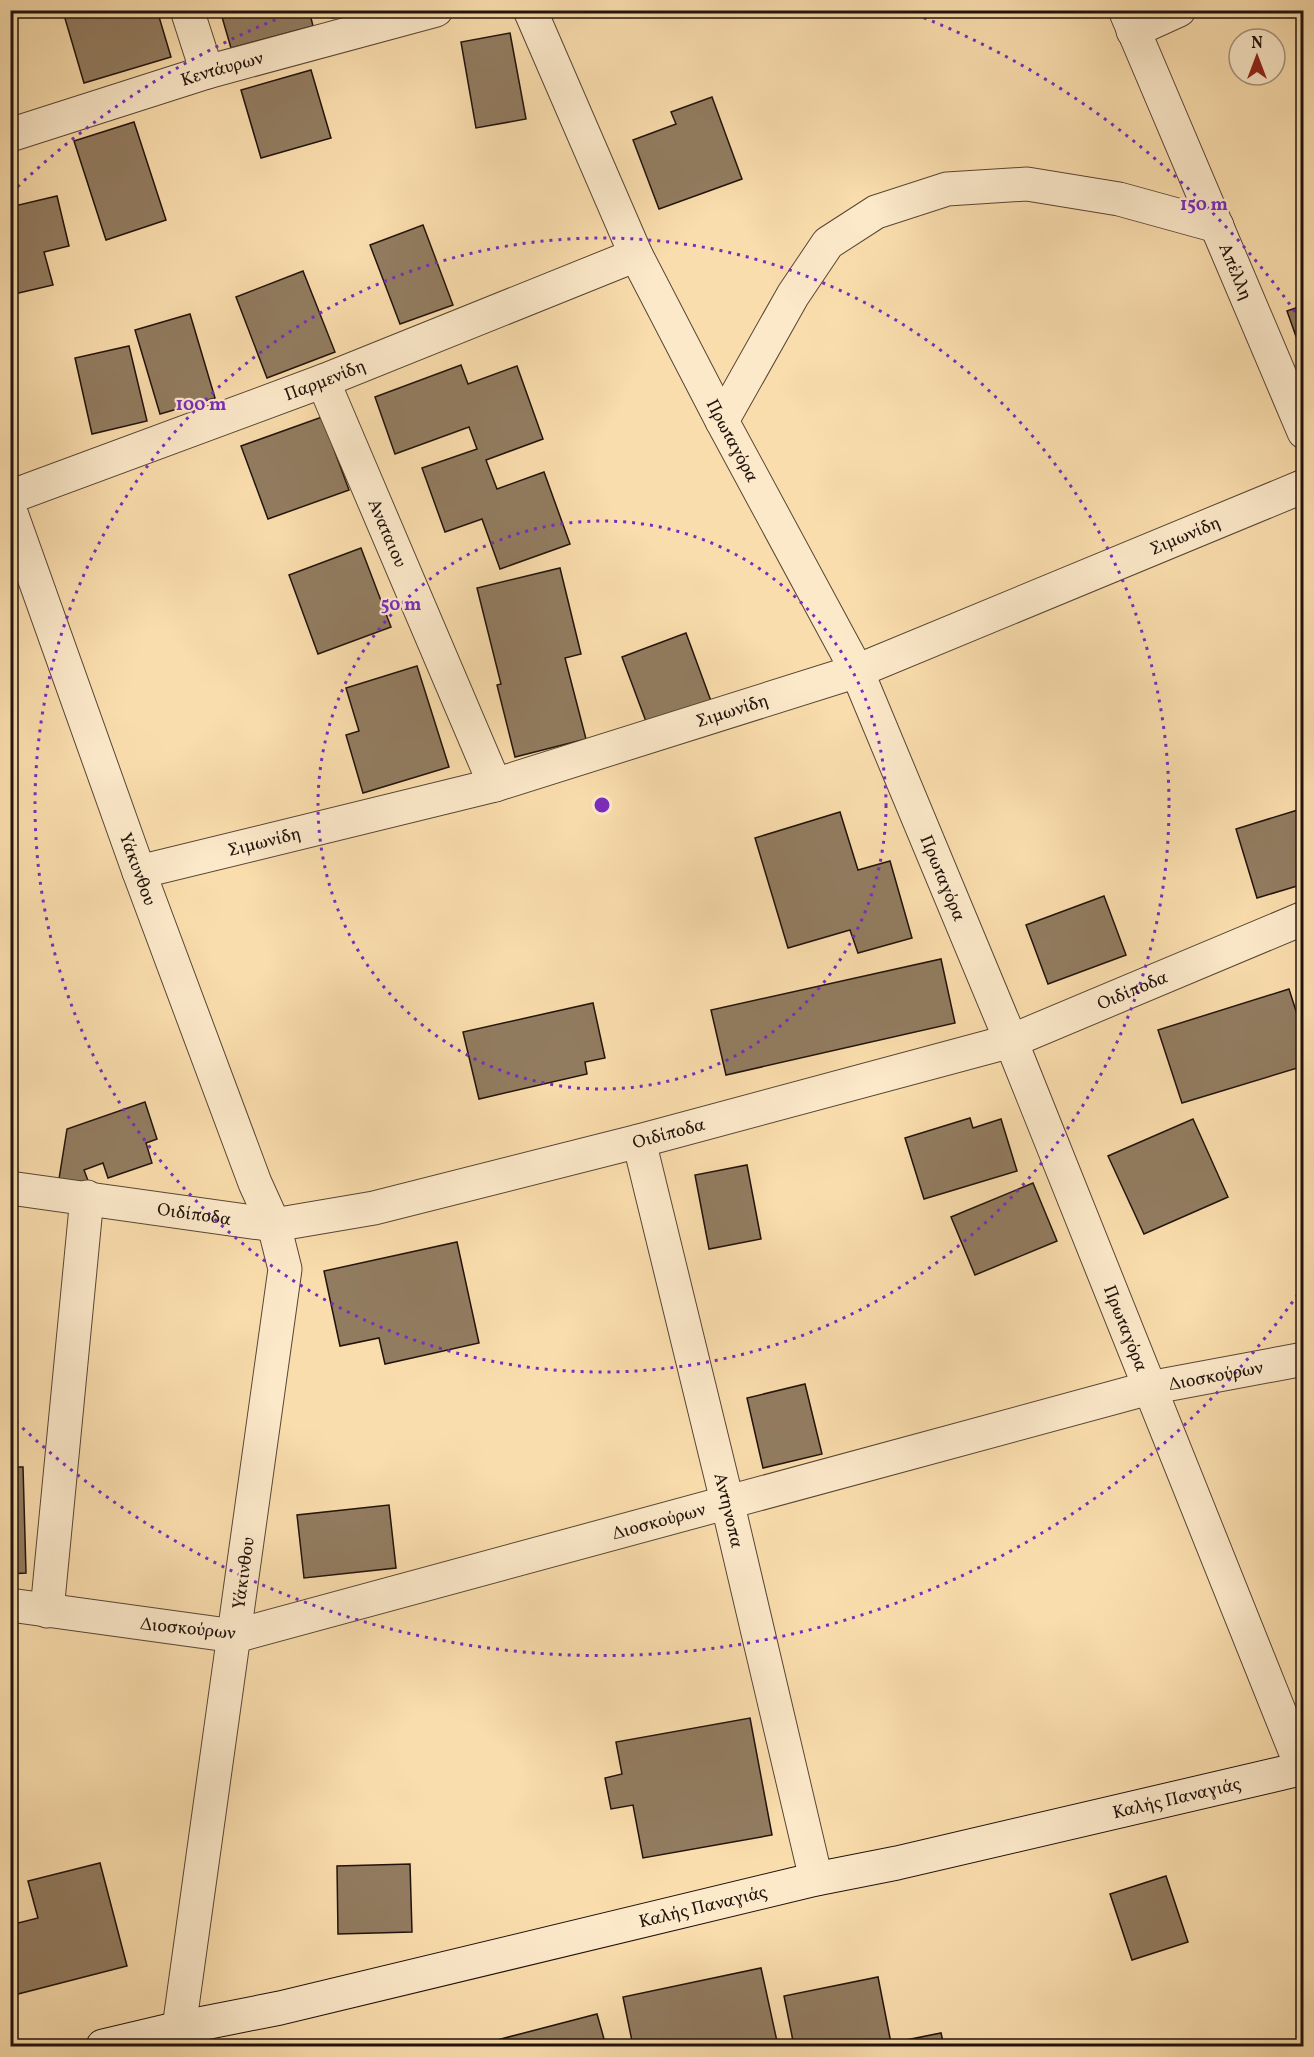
<svg xmlns="http://www.w3.org/2000/svg" width="1314" height="2057" viewBox="0 0 1314 2057" font-family="Vollkorn,serif">
<style>
.building{fill:#927c60;stroke:#21130c;stroke-width:1.5}
.lines{fill:none;stroke-linecap:round;stroke-linejoin:round}
.street-casing{stroke:#574634;stroke-width:35}
.secondary-casing{stroke:#21130c;stroke-width:35}
.street{stroke:#fce9ca;stroke-width:33}
.secondary{stroke:#fce9ca;stroke-width:33}
.ring{fill:none;stroke:#7b2cbf;stroke-width:3;stroke-dasharray:3 6}
.labels{text-anchor:middle;stroke-width:4.5;stroke-linejoin:round;paint-order:stroke}
.street-label{font-size:18px;fill:#21130c;stroke:#fce9ca}
.centre{fill:#7b2cbf;stroke:#fce9ca;stroke-width:3}
.ring-label{font-size:18px;text-anchor:middle;font-weight:bold;fill:#7b2cbf;stroke:#fce9ca;stroke-width:4.5;stroke-linejoin:round;paint-order:stroke}
</style>
<rect width="100%" height="100%" fill="#faddad"/>
<filter id="stains"><feTurbulence type="fractalNoise" baseFrequency=".00333" numOctaves="4"/><feColorMatrix values="0 0 0 0 .2 0 0 0 0 .09 0 0 0 0 .02 0 0 0 .5 -.17"/></filter>
<radialGradient id="worn" r=".72"><stop offset=".6" stop-color="#630" stop-opacity="0"/><stop offset="1" stop-color="#630" stop-opacity=".3"/></radialGradient>
<!-- building -->
<g class="building">
<path d="M80,10h77l14,47 -87,26 -20,-68z"/>
<path d="M220,10h89l4,16 -82,22z"/>
<path d="M331,10h36l-35,8z"/>
<path d="M510,33l16,86 -50,9 -15,-86z"/>
<path d="M311,70l20,68 -70,20 -20,-68z"/>
<path d="M712,97l30,82 -83,30 -26,-69 43,-16 -5,-12z"/>
<path d="M134,122l32,98 -60,20 -32,-99z"/>
<path d="M57,196l12,50 -25,6 9,33 -43,10v-88z"/>
<path d="M423,225l30,80 -53,19 -30,-79z"/>
<path d="M303,271l32,81 -68,26 -31,-81z"/>
<path d="M1304,305v54l-17,-48z"/>
<path d="M190,314l25,84 -55,16 -25,-84z"/>
<path d="M129,346l18,75 -55,13 -17,-76z"/>
<path d="M461,365l7,19 49,-18 26,73 -57,21 11,29 47,-17 26,72 -70,25 -18,-50 -37,13 -23,-64 55,-19 -8,-22 -74,27 -20,-57z"/>
<path d="M322,417l27,73 -81,29 -27,-73z"/>
<path d="M361,548l30,79 -73,27 -29,-79z"/>
<path d="M560,568l21,86 -16,4 21,81 -71,18 -18,-72 4,-1 -24,-96z"/>
<path d="M686,633l29,79 -64,23 -29,-78z"/>
<path d="M417,666l32,101 -86,26 -17,-58 13,-4 -13,-43z"/>
<path d="M1304,808v76l-47,14 -21,-69z"/>
<path d="M840,812l18,58 32,-9 22,77 -54,15 -8,-23 -62,18 -33,-110z"/>
<path d="M1104,896l22,59 -78,29 -22,-59z"/>
<path d="M941,959l14,64 -229,52 -15,-65z"/>
<path d="M1289,989l15,47v30l-122,37 -24,-73z"/>
<path d="M593,1003l12,55 -20,4 2,12 -108,25 -16,-67z"/>
<path d="M145,1102l12,37 -11,4 6,20 -44,15 -5,-15 -19,7 6,16 -31,-7 8,-50z"/>
<path d="M970,1118l3,10 28,-9 16,52 -93,28 -19,-61z"/>
<path d="M1193,1119l35,78 -84,37 -36,-78z"/>
<path d="M747,1165l14,74 -52,10 -14,-74z"/>
<path d="M1033,1183l24,58 -82,34 -24,-58z"/>
<path d="M457,1242l22,101 -94,21 -6,-26 -39,8 -16,-75z"/>
<path d="M805,1384l17,70 -59,14 -16,-70z"/>
<path d="M10,1467h13l3,106 -16,1z"/>
<path d="M389,1505l7,63 -92,10 -7,-63z"/>
<path d="M10,1648l5,1 -5,46z"/>
<path d="M750,1718l22,117 -129,23 -10,-53 -22,4 -6,-31 17,-4 -6,-32z"/>
<path d="M100,1863l27,103 -113,29 -4,-11v-59l28,-7 -10,-37z"/>
<path d="M410,1864l2,68 -74,2 -1,-68z"/>
<path d="M1166,1876l22,66 -56,18 -22,-66z"/>
<path d="M761,1968l17,78h-145l-10,-49z"/>
<path d="M878,1977l13,66 50,-10 3,13h-150l-10,-50z"/>
<path d="M597,2014l9,32h-107l-2,-6z"/>
</g>
<g class="lines">
<defs>
<g id="street">
<path d="M187,10l20,62"/>
<path id="s1" d="M530,10l106,245 86,166 135,250 154,370 291,727"/>
<path id="s2" d="M1125,10l179,422"/>
<path d="M1133,31l46,-21"/>
<path id="s3" d="M10,135l197,-63 229,-62"/>
<path id="s4" d="M323,381l172,404"/>
<path d="M722,421l71,-126 35,-52 48,-31 71,-23 80,-5 92,15 98,27"/>
<path id="s5" d="M10,497l313,-116 313,-126"/>
<path id="s6" d="M10,510l129,362 116,311 19,42 11,44 -106,759"/>
<path id="s7" d="M139,872l356,-87 362,-114 447,-185"/>
<path id="s8" d="M639,1141l88,360 89,378"/>
<path id="s9" d="M10,1188l264,37 100,-17 265,-67 372,-100 293,-123"/>
<path id="s10" d="M10,1605l225,31 914,-248 155,-29"/>
<path d="M47,1611l40,-414"/>
</g>
<g id="secondary">
<path id="s11" d="M103,2046l76,-18 101,-20 536,-129 81,-16 407,-95"/>
</g>
</defs>
<!-- street casing -->
<use href="#street" class="street-casing"/>
<!-- secondary casing -->
<use href="#secondary" class="secondary-casing"/>
<!-- street -->
<use href="#street" class="street"/>
<!-- secondary -->
<use href="#secondary" class="secondary"/>
</g>
<!-- distance rings -->
<g class="ring">
<circle cx="602" cy="805" r="284"/>
<circle cx="602" cy="805" r="567"/>
<path d="M1303 1287A851 851 0 0 1 11 1417M11 193A851 851 0 0 1 297 11M907 11A851 851 0 0 1 1303 323"/>
</g>
<g class="labels">
<!-- street labels -->
<g class="street-label">
<text dy="6" stroke="none"><textPath href="#s3" startOffset="222">Κεντάυρων</textPath></text>
<text dy="6" stroke="none"><textPath href="#s2" startOffset="284">Απέλλη</textPath></text>
<text dy="6" stroke="none"><textPath href="#s5" startOffset="336">Παρμενίδη</textPath></text>
<text dy="6" stroke="none"><textPath href="#s1" startOffset="476">Πρωταγόρα</textPath></text>
<text dy="6" stroke="none"><textPath href="#s4" startOffset="165">Αναταιου</textPath></text>
<text dy="6" stroke="none"><textPath href="#s7" startOffset="1101">Σιμωνίδη</textPath></text>
<text dy="6" stroke="none"><textPath href="#s7" startOffset="615">Σιμωνίδη</textPath></text>
<text dy="6" stroke="none"><textPath href="#s7" startOffset="129">Σιμωνίδη</textPath></text>
<text dy="6" stroke="none"><textPath href="#s6" startOffset="381">Υάκυνθου</textPath></text>
<text dy="6" stroke="none"><textPath href="#s1" startOffset="962">Πρωταγόρα</textPath></text>
<text dy="6" stroke="none"><textPath href="#s9" startOffset="1158">Οιδίποδα</textPath></text>
<text dy="6" stroke="none"><textPath href="#s9" startOffset="672">Οιδίποδα</textPath></text>
<text dy="6" stroke="none"><textPath href="#s9" startOffset="186">Οιδίποδα</textPath></text>
<text dy="6" stroke="none"><textPath href="#s1" startOffset="1448">Πρωταγόρα</textPath></text>
<text dy="6" stroke="none"><textPath href="#s10" startOffset="1242">Διοσκούρων</textPath></text>
<text dy="6" stroke="none"><textPath href="#s8" startOffset="380">Αντηνοπα</textPath></text>
<text dy="6" stroke="none"><textPath href="#s10" startOffset="666">Διοσκούρων</textPath></text>
<text transform="translate(243 1573) rotate(-82)" y="6">Υάκινθου</text>
<text transform="translate(188 1628) rotate(6)" y="6">Διοσκούρων</text>
<text dy="6" stroke="none"><textPath href="#s11" startOffset="1102">Καλής Παναγιάς</textPath></text>
<text dy="6" stroke="none"><textPath href="#s11" startOffset="616">Καλής Παναγιάς</textPath></text>
</g>
</g>
<circle cx="602" cy="805" r="9" class="centre"/>
<g class="ring-label">
<text x="1204" y="210">150 m</text>
<text x="201" y="410">100 m</text>
<text x="401" y="610">50 m</text>
</g>
<!-- margin -->
<rect width="1314" height="2057" fill="none" stroke="#faddad" stroke-width="36"/>
<rect x="12" y="12" width="1290" height="2033" fill="none" stroke="#21130c" stroke-width="3"/>
<rect x="18" y="18" width="1278" height="2021" fill="none" stroke="#21130c" stroke-width="1.5"/>
<!-- north arrow -->
<g transform="translate(1257 57)"><circle r="28" fill="#fce9ca" stroke="#a4937e" stroke-width="1.5"/>
<path d="M0-4.5L10 22L0 15L-10 22Z" fill="#8f2418"/>
<text y="-9" font-size="16" font-weight="bold" text-anchor="middle" fill="#21130c">N</text>
</g>
<rect width="100%" height="100%" filter="url(#stains)"/>
<rect width="100%" height="100%" fill="url(#worn)"/>
</svg>
